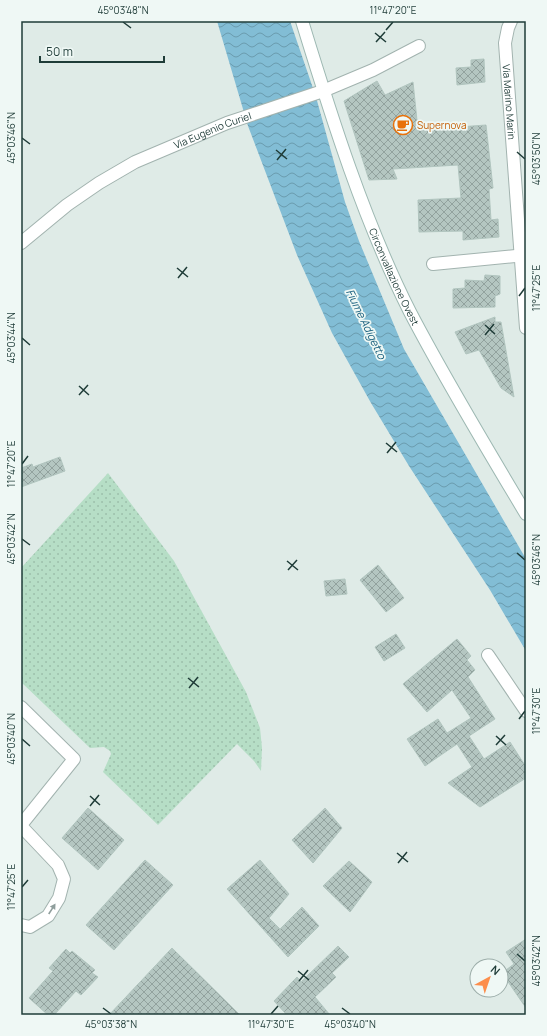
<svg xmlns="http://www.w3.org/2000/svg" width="547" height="1036" viewBox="0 0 547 1036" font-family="Manrope,sans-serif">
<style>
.green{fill:url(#green-dots)}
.water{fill:url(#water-waves)}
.building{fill:url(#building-cross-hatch);stroke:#b1c5bf}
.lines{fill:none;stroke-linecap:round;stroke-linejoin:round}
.pedestrian-casing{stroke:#a2b3af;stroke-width:14}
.minor-casing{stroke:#a2b3af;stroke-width:14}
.secondary-casing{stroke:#9db8b2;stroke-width:14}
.pedestrian{stroke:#fff;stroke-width:12}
.minor{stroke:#fff;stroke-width:12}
.secondary{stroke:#fff;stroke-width:12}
.oneway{fill:#8f9e9c}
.ticks{fill:none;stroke:#1f3c38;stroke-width:1.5}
.labels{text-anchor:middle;stroke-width:3.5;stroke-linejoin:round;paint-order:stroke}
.street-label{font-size:10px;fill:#1f3c38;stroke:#eff8f5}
.food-label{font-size:10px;fill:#c56008;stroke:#eff8f5;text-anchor:start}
.water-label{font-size:11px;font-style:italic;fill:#155d7c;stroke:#eff8f5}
.neatline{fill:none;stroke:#1f3c38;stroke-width:1.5}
.ticks-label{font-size:10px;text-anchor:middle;fill:#1f3c38}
</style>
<defs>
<pattern id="green-dots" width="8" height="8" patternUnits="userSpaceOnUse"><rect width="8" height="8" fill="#b6dec6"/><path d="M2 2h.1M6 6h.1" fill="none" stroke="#9cbfab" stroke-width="1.8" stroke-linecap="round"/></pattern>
<pattern id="water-waves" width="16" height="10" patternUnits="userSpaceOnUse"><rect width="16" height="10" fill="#82bdd5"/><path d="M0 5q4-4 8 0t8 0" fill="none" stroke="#6a9bae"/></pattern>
<pattern id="building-cross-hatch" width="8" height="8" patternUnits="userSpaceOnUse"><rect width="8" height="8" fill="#b4c6c1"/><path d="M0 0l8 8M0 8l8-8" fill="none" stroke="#92a29e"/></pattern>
</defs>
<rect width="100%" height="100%" fill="#dfebe7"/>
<!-- green -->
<path class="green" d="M108,473l66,88 72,131 14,36 2,20 -1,23 -7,-10 -17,-17 -79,81 -55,-53 8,-18 -1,-3 -6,-4 -14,1 -69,-66v-114z"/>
<!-- water -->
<path class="water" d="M217,21h73l26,76 29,105 14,39 45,108 122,210v92l-36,-61 -81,-124 -38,-63 -39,-70 -35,-78 -49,-129z"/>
<!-- building -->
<g class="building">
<path d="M484,59l1,23 -28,3 -1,-17 15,-1v-7z"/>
<path d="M377,81l8,14 28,-13 5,48 68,-5 7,63 -4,1 2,31 7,-1 1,18 -36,3v-9l-44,1 -1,-32 43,-2 -3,-33 -65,4 4,10 -28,1 -25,-79z"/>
<path d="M485,275l15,1v18l-5,2v11l-42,1v-19l12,-1v-8l19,1z"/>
<path d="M495,317v5h6l13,75 -13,-9 -22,-38 -13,4 -11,-22z"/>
<path d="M60,457l5,14 -44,16v-19l11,-4 1,3z"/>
<path d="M378,565l26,33 -18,14 -26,-32z"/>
<path d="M345,579l2,15 -21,2 -2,-15z"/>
<path d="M396,634l9,14 -21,13 -9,-14z"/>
<path d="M457,639l14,17 -4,4 8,10 -7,7 27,42 -26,17 15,23 26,-17 16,25v11l-46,29 -32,-24 24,-16 -15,-23 -32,22 -18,-27 31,-20 9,14 24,-15 -19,-28 -25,22 -24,-28z"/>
<path d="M88,808l36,32 -26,30 -36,-32z"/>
<path d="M325,808l17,20 -29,35 -21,-23z"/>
<path d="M145,860l28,25 -59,65 -28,-25z"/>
<path d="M260,860l29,34 -20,24 11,11 22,-22 17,19 -31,31 -61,-68z"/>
<path d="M349,861l23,21 -22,30 -27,-26z"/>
<path d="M526,939v69l-24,-35 12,-9 -8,-12z"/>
<path d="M338,946l11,11 -17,16 4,4 -21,20 15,18h-43l-13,-14 23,-24 4,5z"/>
<path d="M172,948l68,67h-131z"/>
<path d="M66,949l4,4 2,-2 23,19 -3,3 6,4 -17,18 -5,-4 -22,24h-6l-19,-17 24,-27 -4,-3z"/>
</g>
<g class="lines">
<defs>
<path id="pedestrian" d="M323,91l50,-21 46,-24"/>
<g id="minor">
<path id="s1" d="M511,21l-3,7 -3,15 21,285"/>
<path id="s2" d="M21,243l46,-38 32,-22 36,-21 92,-39 96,-32"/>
<path d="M433,264l93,-9"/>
<path d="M488,655l38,56"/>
<path d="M21,707l53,52 -53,66"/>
<path d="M21,826l37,39 6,14 -5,19 -11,18 -18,11 -9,-2"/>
</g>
<g id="secondary">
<path id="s3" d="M302,21c30,98 62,200 108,291 36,69 76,135 116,202"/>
</g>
</defs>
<!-- pedestrian casing -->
<use href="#pedestrian" class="pedestrian-casing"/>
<!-- minor casing -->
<use href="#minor" class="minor-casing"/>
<!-- secondary casing -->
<use href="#secondary" class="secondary-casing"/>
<!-- pedestrian -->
<use href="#pedestrian" class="pedestrian"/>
<!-- minor -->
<use href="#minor" class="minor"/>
<!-- secondary -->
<use href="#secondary" class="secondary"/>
</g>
<!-- one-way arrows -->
<defs><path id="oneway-solid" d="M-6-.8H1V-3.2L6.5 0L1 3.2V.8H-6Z"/></defs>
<use class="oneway" href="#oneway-solid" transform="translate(52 909) rotate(-57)"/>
<!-- ticks -->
<path class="ticks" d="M123,22l8,6M386,30l7,-8M375,33l11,9M376,42l9,-10M22,138l8,6M276,150l11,9M517,152l8,7M277,160l9,-11M177,268l11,9M178,278l9,-11M519,296l6,-8M485,325l10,9M485,335l9,-11M22,338l8,7M79,386l10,9M79,395l9,-10M386,443l11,9M387,453l9,-11M22,464l6,-8M22,539l8,6M517,553l8,7M287,561l11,9M288,570l9,-10M188,678l11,9M189,688l9,-11M519,719l6,-8M496,736l10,9M22,739l8,7M496,745l9,-10M90,796l10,9M90,806l9,-11M397,853l11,9M398,863l9,-11M22,887l6,-7M517,954l8,7M298,971l11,9M299,981l9,-11M103,1008l8,6M342,1008l8,6M271,1014l7,-8"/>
<!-- icons -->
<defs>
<symbol id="cafe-ring" viewBox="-11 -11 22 22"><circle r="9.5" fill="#eff8f5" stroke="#e8710a" stroke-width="1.5"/><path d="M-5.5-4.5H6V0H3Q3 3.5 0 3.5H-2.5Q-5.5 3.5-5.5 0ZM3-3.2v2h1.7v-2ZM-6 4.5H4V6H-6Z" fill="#e8710a"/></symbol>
</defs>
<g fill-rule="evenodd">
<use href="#cafe-ring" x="392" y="114" width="22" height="22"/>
</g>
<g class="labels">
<!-- street labels -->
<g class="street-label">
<text dy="4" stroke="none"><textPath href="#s1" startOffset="82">Via Marino Marin</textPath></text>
<text dy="4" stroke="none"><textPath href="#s2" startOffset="224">Via Eugenio Curiel</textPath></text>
<text dy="4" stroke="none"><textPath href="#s3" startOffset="272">Circonvallazione Ovest</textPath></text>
</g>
<!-- food labels -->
<g class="food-label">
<text x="417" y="129">Supernova</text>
</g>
<!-- water labels -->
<g class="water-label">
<text transform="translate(366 324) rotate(64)" y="4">Fiume Adigetto</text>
</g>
</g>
<!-- border -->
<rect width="547" height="1036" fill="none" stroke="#eff8f5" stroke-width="44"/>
<!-- north arrow -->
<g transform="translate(489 978) rotate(40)"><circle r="19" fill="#eff8f5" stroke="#9cada9"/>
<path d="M0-3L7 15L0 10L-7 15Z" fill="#fc8e4c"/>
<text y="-6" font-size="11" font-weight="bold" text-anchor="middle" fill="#1f3c38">N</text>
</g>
<!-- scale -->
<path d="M40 56v6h124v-6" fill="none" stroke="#1f3c38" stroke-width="2"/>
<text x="46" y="56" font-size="12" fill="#1f3c38" stroke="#eff8f5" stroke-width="3" paint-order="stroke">50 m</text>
<rect x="22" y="22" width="503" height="992" class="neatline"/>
<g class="ticks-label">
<text x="123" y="14">45°03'48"N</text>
<text x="393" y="14">11°47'20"E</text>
<text transform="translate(11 138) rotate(-90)" y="4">45°03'46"N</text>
<text transform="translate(536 159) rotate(-90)" y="4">45°03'50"N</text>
<text transform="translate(536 288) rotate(-90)" y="4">11°47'25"E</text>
<text transform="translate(11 338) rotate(-90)" y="4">45°03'44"N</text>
<text transform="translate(11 464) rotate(-90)" y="4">11°47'20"E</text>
<text transform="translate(11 539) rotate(-90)" y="4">45°03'42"N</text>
<text transform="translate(536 560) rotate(-90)" y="4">45°03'46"N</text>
<text transform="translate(536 711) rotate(-90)" y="4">11°47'30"E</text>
<text transform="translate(11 739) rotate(-90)" y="4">45°03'40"N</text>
<text transform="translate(11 887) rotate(-90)" y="4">11°47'25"E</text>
<text transform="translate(536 961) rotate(-90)" y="4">45°03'42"N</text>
<text x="111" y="1028">45°03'38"N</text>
<text x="271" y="1028">11°47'30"E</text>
<text x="350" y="1028">45°03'40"N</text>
</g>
</svg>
